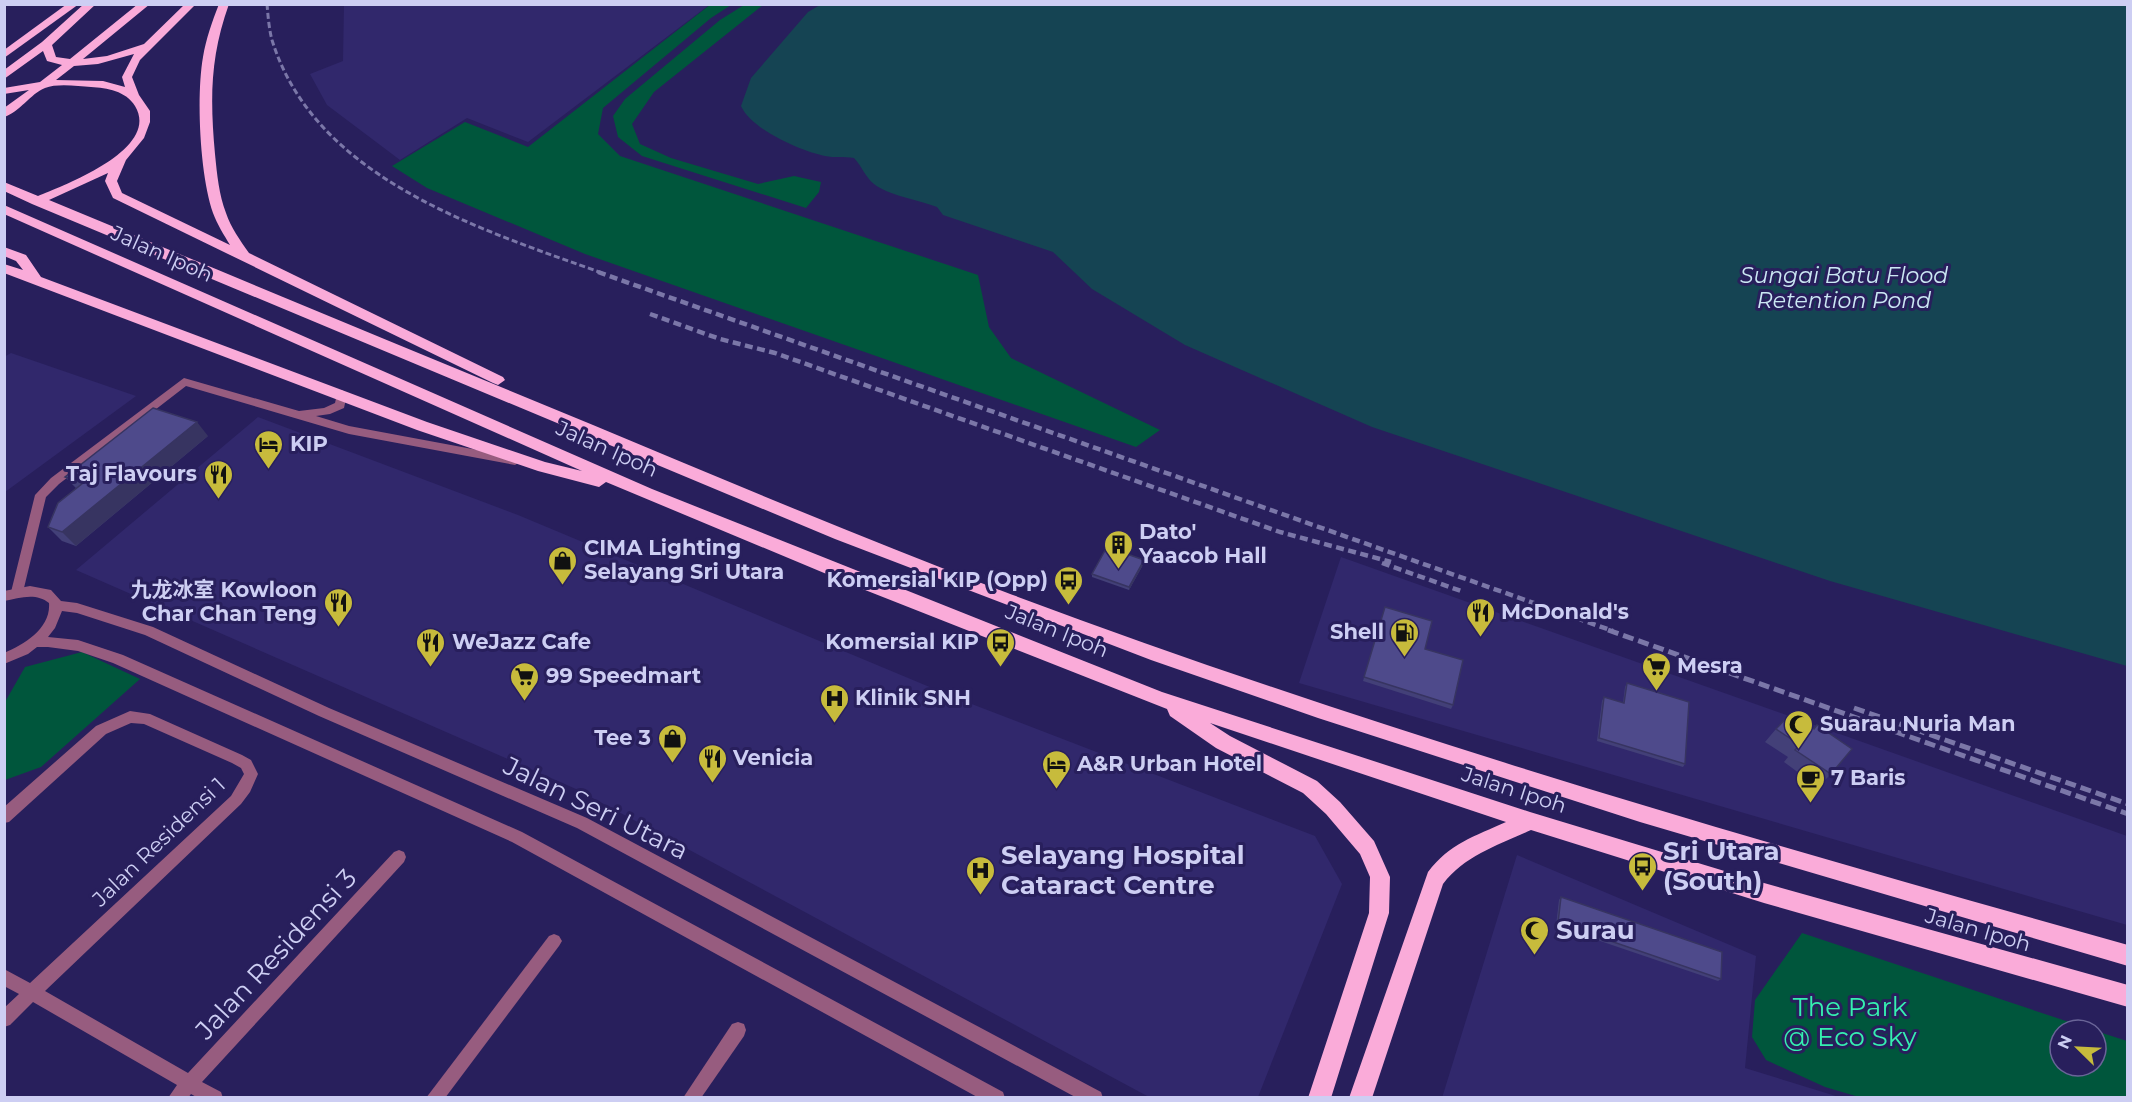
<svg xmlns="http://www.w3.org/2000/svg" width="2132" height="1102" viewBox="0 0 2132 1102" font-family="Montserrat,'Noto Sans SC',sans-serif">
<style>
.built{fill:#31286c}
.green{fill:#00563c}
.water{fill:#154453}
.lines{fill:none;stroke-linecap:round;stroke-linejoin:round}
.minor{fill:#975c7f;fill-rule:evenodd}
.tertiary{fill:#975c7f;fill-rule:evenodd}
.trunk{fill:#faabd9;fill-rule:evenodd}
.rail-far2{stroke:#7b77a8;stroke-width:3;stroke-dasharray:6 3;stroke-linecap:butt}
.rail-far1{stroke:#7b77a8;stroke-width:4.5;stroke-dasharray:8 4.5;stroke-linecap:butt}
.rail{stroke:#7b77a8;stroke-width:5;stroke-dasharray:11 5;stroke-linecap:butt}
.wall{fill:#434078}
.shaded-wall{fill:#373461}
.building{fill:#4e4a8b;stroke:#373461;stroke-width:1.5}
.labels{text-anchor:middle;stroke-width:6;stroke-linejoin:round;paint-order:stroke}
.street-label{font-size:21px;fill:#cdcef3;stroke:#281f5c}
.poi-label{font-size:21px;font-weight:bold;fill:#cdcef3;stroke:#281f5c;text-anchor:start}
.water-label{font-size:22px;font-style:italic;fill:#cbe8f3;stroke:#281f5c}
.near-street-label{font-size:26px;fill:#cdcef3;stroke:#281f5c}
.near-poi-label{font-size:26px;font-weight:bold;fill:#cdcef3;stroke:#281f5c;text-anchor:start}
.near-park-label{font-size:26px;fill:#35f0b0;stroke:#281f5c}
</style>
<rect width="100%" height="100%" fill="#281f5c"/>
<!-- built -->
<g class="built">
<path d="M344,5v-1l365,1 -181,137 -61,-24 -67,42 -73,-55 -17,-31 33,-13z"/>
<path d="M11,353l125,43 -131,96 -1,-135z"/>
<path d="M258,417l260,98 438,183 359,138 27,48 -84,213h-109l-573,-308 -500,-219z"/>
<path d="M1341,557l786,279v89l-828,-242z"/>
<path d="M1517,855l239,101 -11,112 94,29 -397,1z"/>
</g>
<!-- green -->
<g class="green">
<path d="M711,4l20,1 -20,13 -108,90 -5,26 22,22 358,119 11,52 22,31 149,72 -24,17 -551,-193 -158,-66 -35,-22 73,-44 63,25z"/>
<path d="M744,5h19l-109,87 -22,32 8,20 31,14 87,26 36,-8 27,6 -2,10 -13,16 -164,-52 -24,-19 -5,-21 12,-17 95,-79z"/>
<path d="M82,652l58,27 -99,88 -36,13v-78l20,-35z"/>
<path d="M1802,933l291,97h-33v36h36v-35l31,10v56h-268l-34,-10 -59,-27 -14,-23 3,-37z"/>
</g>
<!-- water -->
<path class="water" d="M820,5h1307v661l-297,-85 -458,-154 -187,-82 -93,-56 -39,-37 -110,-37 -6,-8c-18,-7 -50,-12 -63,-23 -9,-7 -12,-18 -20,-26 -10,-2 -20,0 -29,-2 -25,-5 -74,-27 -84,-50l10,-28 57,-66z"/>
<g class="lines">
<!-- minor -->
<g class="minor">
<path d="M184,378l115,33 25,-3 11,-5 2,-9 5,-4 5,4 -3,14 -14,6 -14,2 33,10 166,31 6,4 -6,4 -166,-31 -163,-48 -127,98 -13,13 -23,95 -2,3h-8l-2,-3 24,-97 16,-17z"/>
<path d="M130,711l20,3 92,41 9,5 7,14 -8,18 -9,12 -196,187 143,82 206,-221 5,-2 5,2 2,5 -2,5 -202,220 19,10 2,6h-25l-7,-4 -3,4h-20l9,-13 -144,-83 -23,23 -6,2v-19l15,-14 -15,-8v-17l26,14 201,-187 13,-22 -3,-6 -9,-5 -88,-39 -13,-1 -25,11 -97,88 -5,1v-16l92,-81z"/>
<path d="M554,934l5,2 3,5 -3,5 -114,152h-19l123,-162z"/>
<path d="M738,1022l6,2 2,6 -2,6 -43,62h-18l49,-74z"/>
</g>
<!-- tertiary -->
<path class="tertiary" d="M30,586l21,4 10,11 16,2 76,24 176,81 258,110 514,274 2,6h-26l-500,-270 -258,-112 -174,-81 -68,-22 -15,-2 -7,17 -7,9 30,3 45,15 399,177 481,260 2,6h-26l-467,-256 -399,-179 -35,-12 -30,-4h-11l-9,7 -24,10v-11c21,-9 47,-25 45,-50 -13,-11 -30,-5 -45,-2v-10z"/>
<!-- trunk -->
<g class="trunk">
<path d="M67,4h12l-75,54v-8z"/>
<path d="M84,4h12l-44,41 4,12 14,2 68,-55h12l-67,55 24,-3 37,-12 41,-40h11l-56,56 -8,17 7,18 11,16v11l-6,16 -18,22 -9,21 5,12 108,52c-6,-10 -13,-21 -17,-32 -13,-37 -17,-116 -10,-156 3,-18 9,-35 16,-53h10c-19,53 -19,95 -14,150 2,20 4,41 11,59 5,15 14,27 23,40l254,124 2,3 -7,5 -5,-2 -380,-185 -8,-17 3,-8 -59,27c181,75 362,150 544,225 137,57 273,115 412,167 367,138 745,247 1123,353v21l-488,-144 -322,-104 -167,-58 -316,-121 -803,-335 -28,-13v-9l34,14c27,-11 123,-47 97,-90 -9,-15 -28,-18 -44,-19 -13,-1 -34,-4 -46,1 -15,6 -25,24 -41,29v-9l25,-18 -25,4v-6l36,-6 22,-17 -15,-4 -4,-10 -39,28v-9l38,-28zM134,54l-12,23 3,10 -22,-6 -47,-1 18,-14 24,-2z"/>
<path d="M4,205l648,284 510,203 368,120 234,71 364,102v22l-364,-104 -233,-73c-32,15 -66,25 -88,54l-71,214h-23l79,-226c21,-28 47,-36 78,-50l-296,-99 20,13 87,45 23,21 34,39 16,36 -1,36 -58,185h-23l61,-185 1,-36 -10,-23 -34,-40 -23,-21 -87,-45 -46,-32 -3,-7 -307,-121 -254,-106 -7,5 -61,-16 -121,-41 -413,-157v-9l19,6 -7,-9 -12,-5v-9l22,8 15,22 386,145 118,40 37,9 -578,-257z"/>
</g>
<!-- rail-far2 -->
<path class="rail-far2" d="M267,4c1,12 2,25 5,36 43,139 208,189 330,233"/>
<!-- rail-far1 -->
<g class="rail-far1">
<path d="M598,272l1015,359"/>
<path d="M650,314l70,25 55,14 505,179 111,30"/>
<path d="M1382,563l79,28"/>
</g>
<!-- rail -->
<g class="rail">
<path d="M1608,630l520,184"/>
<path d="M1854,708l274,96"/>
</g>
</g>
<!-- wall -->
<g class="wall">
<path d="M208,436l-132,110 -14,-5 -14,-14 28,-39 -11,-11z"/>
<path d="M1144,560v3l-15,27 -37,-13v-3z"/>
<path d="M1385,607l40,42 28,56 -2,4 -88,-28z"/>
<path d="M1627,683l58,81 -2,3 -86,-26 5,-40 2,-4 19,6 2,-16z"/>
<path d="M1776,729h38l17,45 -13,13 -34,-25 4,-5 -23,-15z"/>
<path d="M1561,897l160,82 -3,2 -162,-55 3,-26z"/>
</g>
<!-- shaded-wall -->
<g class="shaded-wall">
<path d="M197,422l11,14 -132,110 -14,-14z"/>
<path d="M1144,560v3l-15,27v-3z"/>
</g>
<!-- building -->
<g class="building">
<path d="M153,408l44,14 -135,110 -14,-5 10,-24 25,-20 -18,-6z"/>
<path d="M1107,547l37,13 -15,27 -37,-13z"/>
<path d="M1385,607l47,14 -7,28 38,11 -10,45 -89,-28z"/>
<path d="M1627,683l62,19 -4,62 -86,-26 5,-41 20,6z"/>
<path d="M1791,713l23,16 3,-4 35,24 -21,25 -36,-24 5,-5 -24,-16z"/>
<path d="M1561,897l161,55 -1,27 -163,-56z"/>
</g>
<!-- icons -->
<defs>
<symbol id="hotel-pin" viewBox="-11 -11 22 30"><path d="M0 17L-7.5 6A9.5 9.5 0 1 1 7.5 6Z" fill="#c7bb3c" stroke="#281f5c"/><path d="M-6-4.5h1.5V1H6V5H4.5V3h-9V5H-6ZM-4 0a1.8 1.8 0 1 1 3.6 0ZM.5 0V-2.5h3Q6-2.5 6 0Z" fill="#111"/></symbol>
<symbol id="restaurant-pin" viewBox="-11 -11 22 30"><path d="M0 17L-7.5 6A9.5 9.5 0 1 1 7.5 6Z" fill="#c7bb3c" stroke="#281f5c"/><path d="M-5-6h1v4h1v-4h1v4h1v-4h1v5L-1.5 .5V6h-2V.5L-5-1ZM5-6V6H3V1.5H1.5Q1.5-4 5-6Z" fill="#111"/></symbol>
<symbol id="building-pin" viewBox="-11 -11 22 30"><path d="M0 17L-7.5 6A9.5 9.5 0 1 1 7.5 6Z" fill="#c7bb3c" stroke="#281f5c"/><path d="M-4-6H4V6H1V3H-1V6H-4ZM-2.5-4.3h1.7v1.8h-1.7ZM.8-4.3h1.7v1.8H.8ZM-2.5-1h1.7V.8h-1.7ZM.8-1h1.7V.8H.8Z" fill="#111"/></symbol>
<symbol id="shop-pin" viewBox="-11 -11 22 30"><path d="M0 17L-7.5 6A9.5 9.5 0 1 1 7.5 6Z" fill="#c7bb3c" stroke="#281f5c"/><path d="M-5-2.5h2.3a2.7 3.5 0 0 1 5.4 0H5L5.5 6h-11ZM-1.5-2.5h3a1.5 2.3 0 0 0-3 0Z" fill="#111"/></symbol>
<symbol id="bus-pin" viewBox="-11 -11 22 30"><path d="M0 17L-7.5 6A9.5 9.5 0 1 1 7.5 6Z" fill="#c7bb3c" stroke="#281f5c"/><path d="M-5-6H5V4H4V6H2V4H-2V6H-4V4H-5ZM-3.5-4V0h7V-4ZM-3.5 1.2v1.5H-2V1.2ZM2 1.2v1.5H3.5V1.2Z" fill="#111"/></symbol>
<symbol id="fuel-pin" viewBox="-11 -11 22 30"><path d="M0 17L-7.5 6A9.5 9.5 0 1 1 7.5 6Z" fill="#c7bb3c" stroke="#281f5c"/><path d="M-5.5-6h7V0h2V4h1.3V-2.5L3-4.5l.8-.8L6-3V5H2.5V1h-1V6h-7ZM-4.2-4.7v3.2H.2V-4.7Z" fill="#111"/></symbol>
<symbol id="supermarket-pin" viewBox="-11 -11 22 30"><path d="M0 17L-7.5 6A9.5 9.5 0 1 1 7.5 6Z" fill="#c7bb3c" stroke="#281f5c"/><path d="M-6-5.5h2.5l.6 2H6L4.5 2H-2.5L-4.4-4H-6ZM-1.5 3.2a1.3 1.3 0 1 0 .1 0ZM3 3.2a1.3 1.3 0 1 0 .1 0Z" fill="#111"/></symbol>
<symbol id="hospital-pin" viewBox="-11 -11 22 30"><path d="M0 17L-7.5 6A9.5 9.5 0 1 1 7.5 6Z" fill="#c7bb3c" stroke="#281f5c"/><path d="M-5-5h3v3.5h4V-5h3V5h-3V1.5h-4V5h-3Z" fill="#111"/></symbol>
<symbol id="mosque-pin" viewBox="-11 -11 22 30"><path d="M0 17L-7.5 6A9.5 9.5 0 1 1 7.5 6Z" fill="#c7bb3c" stroke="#281f5c"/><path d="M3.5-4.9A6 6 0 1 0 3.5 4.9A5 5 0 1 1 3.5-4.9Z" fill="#111"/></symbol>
<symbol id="cafe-pin" viewBox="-11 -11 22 30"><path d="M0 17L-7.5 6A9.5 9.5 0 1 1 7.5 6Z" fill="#c7bb3c" stroke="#281f5c"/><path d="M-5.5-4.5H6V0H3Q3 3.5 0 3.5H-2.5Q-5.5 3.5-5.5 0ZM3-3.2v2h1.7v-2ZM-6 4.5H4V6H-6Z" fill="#111"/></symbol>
</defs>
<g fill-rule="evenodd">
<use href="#hotel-pin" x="252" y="428" width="33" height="45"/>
<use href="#restaurant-pin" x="202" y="458" width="33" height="45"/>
<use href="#building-pin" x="1102" y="528" width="33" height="45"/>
<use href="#shop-pin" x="546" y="544" width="33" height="45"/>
<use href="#bus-pin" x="1052" y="564" width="33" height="45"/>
<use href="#restaurant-pin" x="322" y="586" width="33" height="45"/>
<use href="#restaurant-pin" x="1464" y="596" width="33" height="45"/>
<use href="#fuel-pin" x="1388" y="616" width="33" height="45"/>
<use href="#restaurant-pin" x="414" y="626" width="33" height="45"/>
<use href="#bus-pin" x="984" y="626" width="33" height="45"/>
<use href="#supermarket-pin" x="1640" y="650" width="33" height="45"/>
<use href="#supermarket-pin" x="508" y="660" width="33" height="45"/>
<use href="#hospital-pin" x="818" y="682" width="33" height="45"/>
<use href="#mosque-pin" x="1782" y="708" width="33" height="45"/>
<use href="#shop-pin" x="656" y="722" width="33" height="45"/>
<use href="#restaurant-pin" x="696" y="742" width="33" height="45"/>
<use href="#hotel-pin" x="1040" y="748" width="33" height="45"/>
<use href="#cafe-pin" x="1794" y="762" width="33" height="45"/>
<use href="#bus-pin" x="1626" y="850" width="33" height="45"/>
<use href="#hospital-pin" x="964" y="854" width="33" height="45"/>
<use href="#mosque-pin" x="1518" y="914" width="33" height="45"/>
</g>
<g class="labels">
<!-- street labels -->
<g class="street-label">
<text transform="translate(162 254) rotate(24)" y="7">Jalan Ipoh</text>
<text transform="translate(607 449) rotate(24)" y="7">Jalan Ipoh</text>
<text transform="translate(1057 631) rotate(22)" y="7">Jalan Ipoh</text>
<text transform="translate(1514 790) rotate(18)" y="7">Jalan Ipoh</text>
<text transform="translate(159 842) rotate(-44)" y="7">Jalan Residensi 1</text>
<text transform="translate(1978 930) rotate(16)" y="7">Jalan Ipoh</text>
</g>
<!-- poi labels -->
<g class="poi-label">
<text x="290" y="451">KIP</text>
<text x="197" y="481" text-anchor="end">Taj Flavours</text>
<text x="1139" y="539">Dato'<tspan x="1139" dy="24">Yaacob Hall</tspan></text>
<text x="584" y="555">CIMA Lighting<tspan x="584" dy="24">Selayang Sri Utara</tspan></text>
<text x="1048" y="587" text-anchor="end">Komersial KIP (Opp)</text>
<text x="317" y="597" text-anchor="end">九龙冰室 Kowloon<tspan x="317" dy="24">Char Chan Teng</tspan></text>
<text x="1501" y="619">McDonald's</text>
<text x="1384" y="639" text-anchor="end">Shell</text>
<text x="452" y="649">WeJazz Cafe</text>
<text x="979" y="649" text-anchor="end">Komersial KIP</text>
<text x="1677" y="673">Mesra</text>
<text x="546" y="683">99 Speedmart</text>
<text x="855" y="705">Klinik SNH</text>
<text x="1820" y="731">Suarau Nuria Man</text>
<text x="651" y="745" text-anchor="end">Tee 3</text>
<text x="733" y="765">Venicia</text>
<text x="1077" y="771">A&amp;R Urban Hotel</text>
<text x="1831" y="785">7 Baris</text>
</g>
<!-- water labels -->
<g class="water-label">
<text x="1844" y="283">Sungai Batu Flood<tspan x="1844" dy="25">Retention Pond</tspan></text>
</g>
<!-- near-street labels -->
<g class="near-street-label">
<text transform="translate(596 808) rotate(26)" y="9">Jalan Seri Utara</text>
<text transform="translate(276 954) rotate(-47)" y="9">Jalan Residensi 3</text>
</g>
<!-- near-poi labels -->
<g class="near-poi-label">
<text x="1663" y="860">Sri Utara<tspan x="1663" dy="30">(South)</tspan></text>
<text x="1001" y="864">Selayang Hospital<tspan x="1001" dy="30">Cataract Centre</tspan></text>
<text x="1556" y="939">Surau</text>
</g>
<!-- near-park labels -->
<g class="near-park-label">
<text x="1850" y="1016">The Park<tspan x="1850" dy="30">@ Eco Sky</tspan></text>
</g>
</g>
<!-- border -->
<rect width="2132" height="1102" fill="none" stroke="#cdcef3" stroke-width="12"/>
<!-- north arrow -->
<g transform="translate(2078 1048) rotate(294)"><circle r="28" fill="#281f5c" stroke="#6a6598" stroke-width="1.5"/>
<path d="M0-4.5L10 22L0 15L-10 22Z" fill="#c7bb3c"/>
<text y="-9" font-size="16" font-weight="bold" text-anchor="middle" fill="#cdcef3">N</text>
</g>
</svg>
